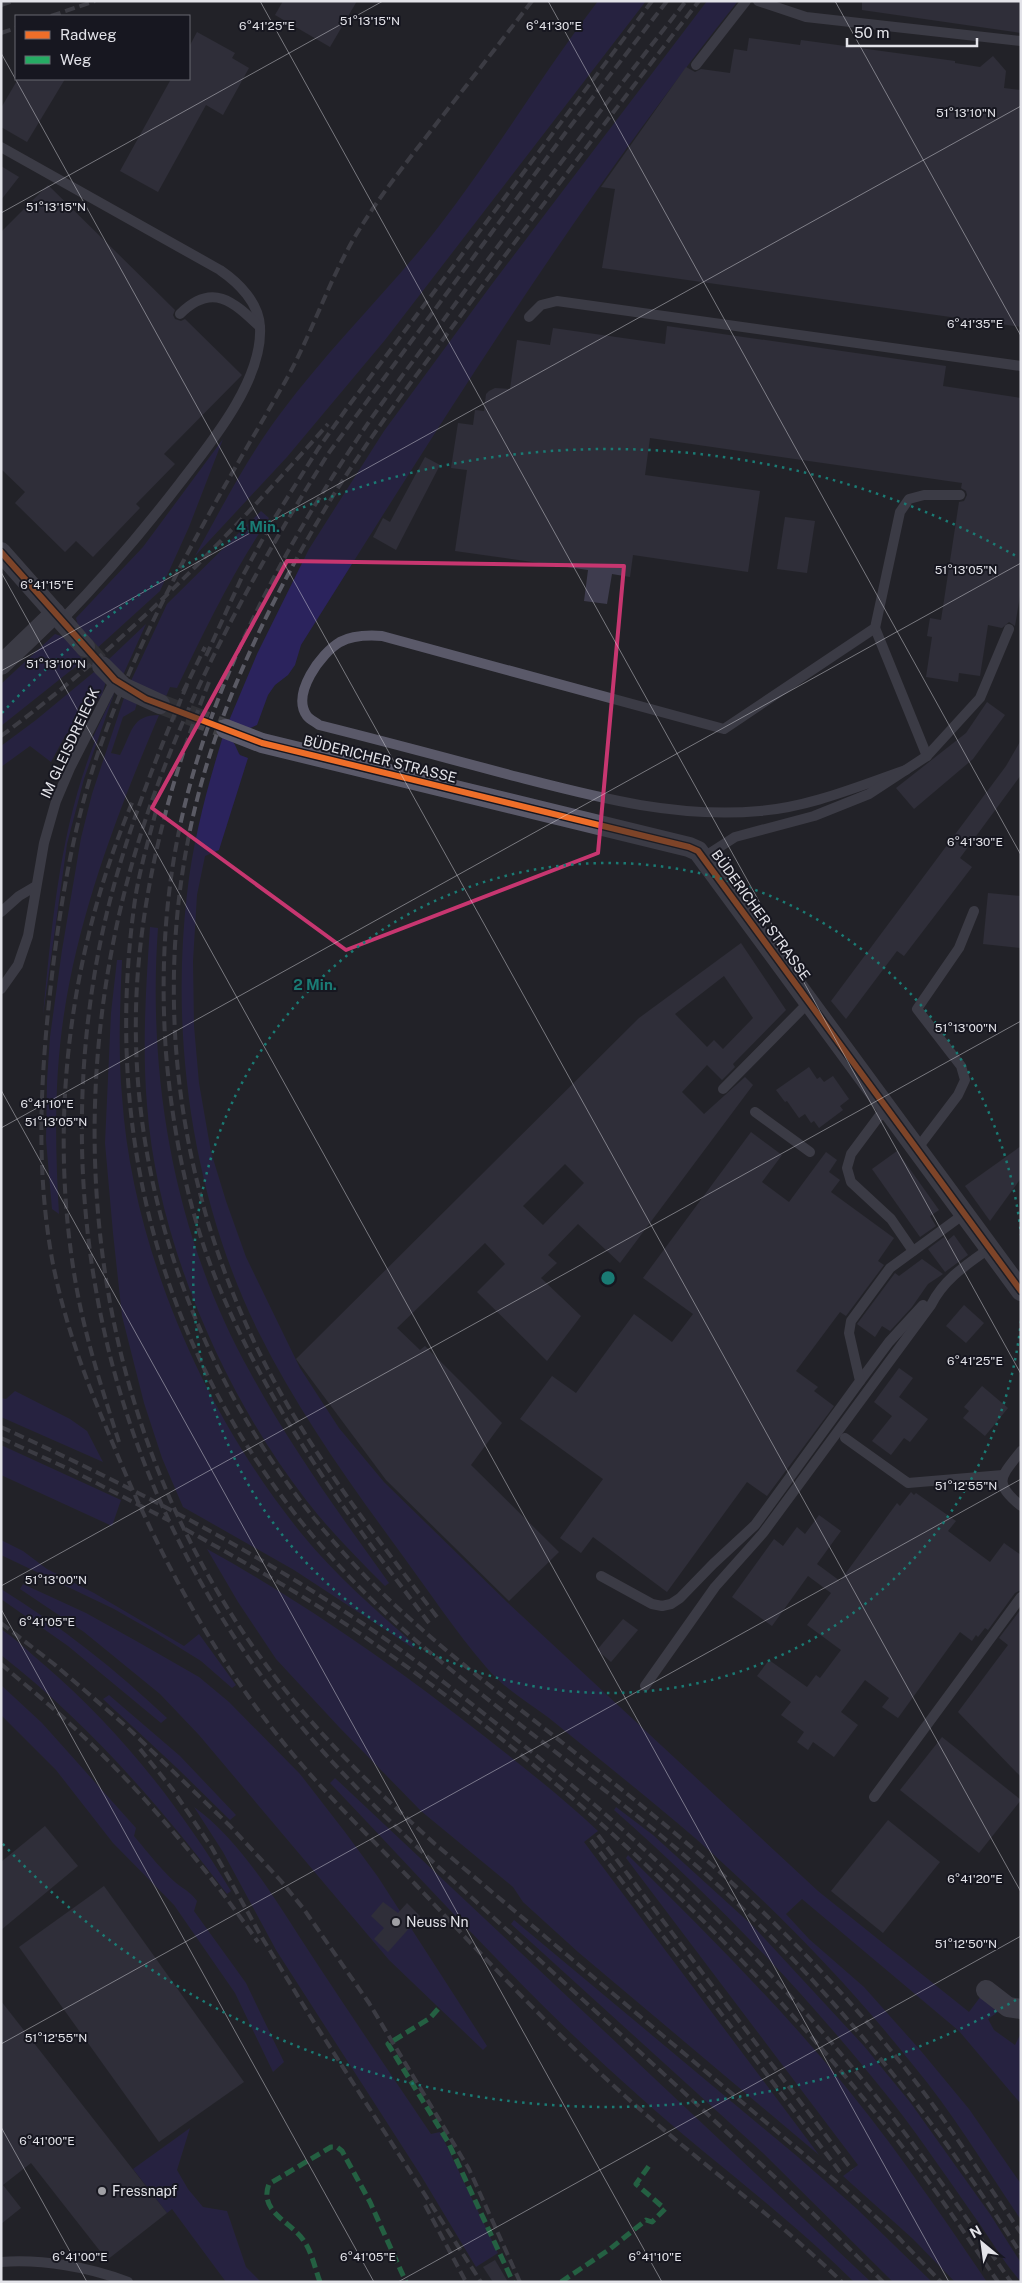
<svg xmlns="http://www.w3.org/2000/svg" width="1022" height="2283" viewBox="0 0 1022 2283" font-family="'Public Sans',sans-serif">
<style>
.green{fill:#2b235d}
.building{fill:#3e3c4e;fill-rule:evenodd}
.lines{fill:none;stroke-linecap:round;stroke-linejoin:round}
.street-tunnel{stroke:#404045;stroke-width:20;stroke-dasharray:20 10;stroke-linecap:butt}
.lane{stroke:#5a5969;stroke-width:10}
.street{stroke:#5a5969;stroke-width:20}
.rail{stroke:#5a5a64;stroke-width:4;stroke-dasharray:10 5;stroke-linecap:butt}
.quiet{stroke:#26ab63;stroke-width:5;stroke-dasharray:10 5;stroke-linecap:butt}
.cycleway-casing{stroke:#171720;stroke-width:9}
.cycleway{stroke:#ee6e29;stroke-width:6}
.marked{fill:none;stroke:#c73670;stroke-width:4;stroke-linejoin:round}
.ticks{fill:none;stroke:#e3e3e9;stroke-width:1;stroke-opacity:0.45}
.ring{fill:none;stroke:#1a7b74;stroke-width:2.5;stroke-dasharray:2.5 5}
.poi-dot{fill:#a0a0a5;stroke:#171720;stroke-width:2}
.labels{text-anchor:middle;stroke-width:4;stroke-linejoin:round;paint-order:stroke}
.street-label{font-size:14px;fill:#e3e3e9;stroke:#171720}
.poi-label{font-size:14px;fill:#e3e3e9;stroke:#171720;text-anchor:start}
.ticks-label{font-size:12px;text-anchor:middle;fill:#e3e3e9;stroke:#171720;stroke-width:4;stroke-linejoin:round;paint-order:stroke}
.centre{fill:#1a7b74;stroke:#171720;stroke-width:2.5}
.ring-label{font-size:15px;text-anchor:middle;font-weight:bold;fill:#1a7b74;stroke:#171720;stroke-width:4;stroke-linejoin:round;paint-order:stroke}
</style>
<rect width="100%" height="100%" fill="#232328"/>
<!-- green -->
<g class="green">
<path d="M598,1h48l-261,339 -98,117 -92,99c27,-49 52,-98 85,-142 43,-58 94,-109 140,-164 65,-79 116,-168 178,-249z"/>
<path d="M707,1h31c-162,203 -299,425 -437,644l-6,20 -7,10 -13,10 -7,10 -11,30 -9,4 -20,-6 29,-69 52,-105 75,-118 108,-147z"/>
<path d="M223,439l-34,88 -29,64 -76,69 -83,66v-42l54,-50 15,5 9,-10 -3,-11 67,-71z"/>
<path d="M261,511l8,7c-36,54 -64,111 -92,170l-7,-1 -5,12 -35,-16 37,-79z"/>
<path d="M146,624l-23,51 -17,-13z"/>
<path d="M94,672l12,9 -4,14 -37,41 -14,26 -21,-16 -29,21v-21l35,-26z"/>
<path d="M115,691l-31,88 -17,65 -24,171c9,-92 17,-187 52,-274l-3,-2z"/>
<path d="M124,698l13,5 -2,7 -12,7 -12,36 9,2c12,-22 11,-40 39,-40 -41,96 -79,195 -95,299 -10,66 -9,133 -5,200l-7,-5 -6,-69 1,-59 3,-44 12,-87 19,-112 11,-44z"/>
<path d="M223,736c14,6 11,9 17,19l8,3 -29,92 -14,6 -8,39 -4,66 1,65 5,57 12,69 15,49 20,56 54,111 39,60 45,54 123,120 311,289 151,121 12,-16 16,12 1,4 -10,7 6,11 21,15 6,-12v71l-62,-73 -157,-132 -16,15 23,25 55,48 57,64 48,58 52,75v36c-35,-52 -68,-107 -108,-155 -65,-82 -140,-158 -218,-227 -48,-41 -97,-80 -146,-120 -21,-16 -47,-31 -63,-51 -31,-36 -58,-77 -86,-115 -52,-71 -102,-141 -141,-219 -66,-133 -89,-293 -72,-439 6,-54 20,-106 36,-158z"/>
<path d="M150,927l8,1c-11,151 17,310 92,444 40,74 90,143 139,211l-4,3c-28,-28 -55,-55 -79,-86 -83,-107 -149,-259 -159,-395 -5,-59 -1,-119 3,-178z"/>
<path d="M117,960h5c-2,45 -4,91 0,136 10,153 83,319 179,437 34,42 75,77 114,112l-2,3 -119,-78 -111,-63 -21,-49 -18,-55 -22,-87 -9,-83 -8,-90 6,-130z"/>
<path d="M15,1391l55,28 17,12 16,31 -102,-45v-19l5,1z"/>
<path d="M1,1445l120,55 -9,26 -111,-51z"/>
<path d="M1,1540l22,11 24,18 47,24 90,53 15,-12 37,51 -4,3 -31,-27 -45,-28 -42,-24 -113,-54z"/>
<path d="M207,1549c98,54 189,118 277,187 39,31 78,61 114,95l-14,11 235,313 -241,-203 -55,-50 -10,-15 -92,-76 -82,-84 -63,-68 -38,-57z"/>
<path d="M23,1584l63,29 52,29 61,35 30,25 71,72 45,58 33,45 109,169 -4,4 -94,-90 -190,-225 -39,-41 -76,-62 -64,-43z"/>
<path d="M1,1589c60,37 115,81 166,129l-6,5 -93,-77 -67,-47z"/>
<path d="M1,1629c15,10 28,23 41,34 78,67 136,141 189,228l-4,3c-66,-87 -140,-172 -226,-239z"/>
<path d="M1,1685l41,38 94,105 -2,8c12,14 31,39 46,50 7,5 11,7 17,15l-3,10 52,72 38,79 -11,10 -38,-79 -61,-88 -61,-62 -57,-73 -55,-55z"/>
<path d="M109,1695l71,61 56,59 -6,5 -53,-52 -74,-69z"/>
<path d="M335,1778l536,504h-17c-67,-67 -144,-122 -214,-185 -110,-97 -209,-208 -310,-314z"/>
<path d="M194,1807c49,35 85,99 118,149 39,59 79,119 119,178l9,-2 58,121 -22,14 -56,-93 -144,-224 -53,-98z"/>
<path d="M616,1807l37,28 100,91 111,120 46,56 80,112 31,49v19c-15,-17 -27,-37 -40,-56 -29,-41 -57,-83 -88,-123 -84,-106 -178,-204 -279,-293z"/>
<path d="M628,1855c68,68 136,135 198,208 59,69 110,144 161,219h-32l-42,-43 -70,-63 15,-11 -232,-307z"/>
<path d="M514,1920l284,237 59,52 75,73h-39l-130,-129 -252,-229z"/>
<path d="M190,2128l-13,42 11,19 15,18 24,4 19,56 15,15h-35l-54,-73 -5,4 -34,-44z"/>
</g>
<!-- building -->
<g class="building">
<path d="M283,1h74l-27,46 -55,-32z"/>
<path d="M862,1h159v32l-159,-23z"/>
<path d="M197,32l38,21 -3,5 17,10 -26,47 -17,-10 -48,87 -38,-21 51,-92h18v-32z"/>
<path d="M749,38l51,7 1,-5 154,21v2l25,4 13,-11 13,15 -2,17 17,2v237l-419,-59 13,-79 -14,-2 85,-120 9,5 6,-3 29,4 4,-24 13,2z"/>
<path d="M18,79h47l-38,63 -26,-15v-19z"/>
<path d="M1,166l18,11 -18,23z"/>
<path d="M48,185l127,125 -2,5 2,4 6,2 4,-2 57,56 -78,79 11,10 -39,40 4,4 -47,49 -17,-16 -11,11 -50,-49 10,-11 -24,-23v-237z"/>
<path d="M667,326l279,40 -3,20 78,12v192l-6,36 -6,-4 -7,6 -14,-3 -8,51 -21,-3 -1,9 -32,-5 6,-40 -5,-1 3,-18 11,2 18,-118 5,-1 3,-6 -1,-4 -5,-3 1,-5 -312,-45 -5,37 115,16 -12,81 -115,-17 -3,22 -18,-3 -5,30 -23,-3 4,-31 -133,-19 12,-81 -16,-2 7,-45 15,2 2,-15 9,1 2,-17 3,-3 6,-3 15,1 7,-49 33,5 3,-17 112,16z"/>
<path d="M425,457l15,8 -44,85 -23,-13 10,-19 7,4z"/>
<path d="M785,517l30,4 -8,52 -30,-4z"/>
<path d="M987,702l18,13 -32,44 -59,50 -18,-21 70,-55z"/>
<path d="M1021,740v35l-61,83 12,9 -68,89 -7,-5 -51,68 -15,-18 175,-235z"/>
<path d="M988,893l33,3v52l-38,-4z"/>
<path d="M741,943l45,67 -53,54 2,3 -13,13 -15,-15 -25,27 22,22 41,-37 8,8 -133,178 -42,-39 -30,31 9,8 -16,15 40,38 -34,45 -70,-69 28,-28 -20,-21 -88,85 23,22 5,-4 77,77 -31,42 88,87 -50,49 -123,-121 -90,-121 343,-341zM724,976l29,42 -30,31 -9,-9 -7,7 -32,-33zM565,1164l19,19 -41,42 -20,-19z"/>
<path d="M809,1067l8,12 3,-2 4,5 9,-6 16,23 -9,7 3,4 -24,18 -5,-7 -3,2 -6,-9 -6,4 -12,-17 -2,1 -9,-12z"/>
<path d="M751,1132l31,23 -20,27 27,20 37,-50 11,8 -8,12 11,8 -9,12 63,46 -16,23 6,4 -38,51 -6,-4 -44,59 22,16 -4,4 20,15 -67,90 -20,-14 -80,110 -74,-55 -12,16 -21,-15 43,-59 -83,-60 32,-43 24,17 58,-79 38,28 21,-28 -50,-36z"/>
<path d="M1021,1146v32l-31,43 -25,-35z"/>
<path d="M897,1151l42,59 -9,6 6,10 -16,11 -48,-68z"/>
<path d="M954,1235l14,20 -23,17 -17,-23 16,-12 3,4z"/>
<path d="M922,1259l21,15 -15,10 -16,23 -22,24 -8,-5 -7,11 -18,-13 38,-51 4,3z"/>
<path d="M964,1305l20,18 -18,20 -20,-17z"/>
<path d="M899,1368l14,10 -14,19 29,22 -18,23 -6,-4 -13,17 -19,-14 20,-25 -18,-14z"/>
<path d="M982,1386l26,22 -23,28 -22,-18 6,-7 -5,-4z"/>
<path d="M911,1492l3,3 2,-2 40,28 -8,10 42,31 14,-19 17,12v35l-6,3 -27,37 -3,-2 -7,9 -2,-2 -4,6 -12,-9 -62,86 -16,-11 7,-9 -24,-18 -24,32 17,13 -24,32 -21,-15 -5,8 -11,-8 7,-10 -23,-17 10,-13 -34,-26 12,-16 38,27 9,-12 4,3 21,-28 -34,-25 24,-32 -23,-17 -36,50 -40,-29 42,-58 9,7 14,-19 8,7 14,-19 22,16 -24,33 23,17 57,-78 3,3z"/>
<path d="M1021,1609v168l-63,-65 50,-67 -9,-7z"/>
<path d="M623,1619l15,11 -27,32 -14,-12z"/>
<path d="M942,1737l79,63 -42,53 -79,-63z"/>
<path d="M888,1820l52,42 -57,71 -52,-42z"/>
<path d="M45,1826l33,40 -77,64v-68z"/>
<path d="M104,1886l140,196 -85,60 -140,-195z"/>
<path d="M383,1902l15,11 9,-10 13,13 -32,36 -14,-13 10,-11 -13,-12z"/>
<path d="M1,2001l166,212 -60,47 -76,-97 -28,22 18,23 -20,16z"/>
<path d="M495,2260l13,22h-15l-10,-15z"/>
</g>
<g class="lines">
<!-- street-tunnel -->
<g class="street-tunnel">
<path d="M85,647l17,19"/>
<path d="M160,704l66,25"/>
</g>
<!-- lane -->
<g class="lane">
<path d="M758,1l48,16 215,24"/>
<path d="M696,65l50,-64"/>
<path d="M1,147l219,123c19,13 39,33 40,57 3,53 -49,116 -80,156 -37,48 -76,94 -118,137"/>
<path d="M180,314c32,-32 53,-13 80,13"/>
<path d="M529,317l12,-12 16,-4 464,65"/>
<path d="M875,628l52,128"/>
<path d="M906,770c-47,16 -96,37 -146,41 -86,8 -168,-15 -250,-36 -63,-17 -127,-34 -191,-50 -3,-3 -9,-5 -12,-9 -16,-22 14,-63 33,-74 13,-7 28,-7 42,-6l342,93 151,-101 25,-116 9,-13 15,-4h36"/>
<path d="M704,857l31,-20 79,-21 55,-22 58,-38 53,-58 29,-69"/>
<path d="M1,912l18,-16 17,-10"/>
<path d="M1,989l17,-24 10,-29 16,-93 12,-42 14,-33 45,-88"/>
<path d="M723,1089l86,-87"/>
<path d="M886,1107l-35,47 -4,14 4,14 40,37 22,32"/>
<path d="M755,1112l55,40"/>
<path d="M917,1149l41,-54 7,-15 -4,-14 -44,-57 42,-61 15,-37"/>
<path d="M860,1381l29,-39 34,-37"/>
<path d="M845,1438l63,45 95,-8"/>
<path d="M1021,1451c-20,26 -29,31 0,55"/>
<path d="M601,1576l51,28 10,2 9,-2 9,-6 33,-34 42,-39 105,-144 -11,-48 2,-12 39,-53 74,-54"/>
<path d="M645,1686l70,-99 48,-54 168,-228c13,-26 35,-40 59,-57"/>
<path d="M874,1797l147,-200"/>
<path d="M1,2262c42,-3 88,5 127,20"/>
</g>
<!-- street -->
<g class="street">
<path d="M1,552l84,95"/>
<path d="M1,665l54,-52"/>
<path d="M102,666l21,21 37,17"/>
<path d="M226,729l36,14 427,104 9,4 323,440"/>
<path d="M986,1990l22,17 13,2"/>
</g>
<!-- rail -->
<g class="rail">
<path d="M532,1c-30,39 -61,79 -92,118 -30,39 -62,78 -87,121 -27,47 -43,99 -71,147 -68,117 -138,234 -183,363 -25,73 -38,149 -47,225 -11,96 -17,189 0,284 11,58 31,114 54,168 49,122 110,239 197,339 35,41 75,79 112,118 65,69 130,139 200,203 74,68 155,125 227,195"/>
<path d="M667,1l-101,131 -238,322c-66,105 -127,214 -170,330 -112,301 -78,642 121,898 46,60 100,111 156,162l408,343 55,50 43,45"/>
<path d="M1,5l12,-4"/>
<path d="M51,16l44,-15"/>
<path d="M1,33l15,-5"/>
<path d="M267,530l51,-81 29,-41 305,-407"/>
<path d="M206,656l36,-79 29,-53"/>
<path d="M209,682c-35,87 -61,183 -70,277 -22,229 71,461 232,623 50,50 105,93 160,136 80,63 161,125 234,196 52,51 102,105 147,163 39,50 73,104 109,156"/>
<path d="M187,685c-37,86 -70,172 -88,264 -50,260 10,526 170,737 71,95 162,174 249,254 122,113 247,224 365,342"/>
<path d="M183,692l22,-45"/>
<path d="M1,736c122,-90 228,-199 327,-312"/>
<path d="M156,811c-8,31 -18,64 -22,96 -38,286 63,542 279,731 100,86 210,160 307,249 117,109 216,233 301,367"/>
<path d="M1,1427c125,57 247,120 361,196 48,32 95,69 140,105 148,117 284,251 399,400 38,50 74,102 110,154"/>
<path d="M1,1438l70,32 99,51"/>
<path d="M119,1442c-17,-53 -35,-108 -44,-163 -27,-161 -5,-331 59,-481"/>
<path d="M185,1529c59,33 118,66 174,104 201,138 379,307 531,498 39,48 73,100 108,151"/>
<path d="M437,1617c-70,-92 -144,-186 -191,-293 -81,-180 -96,-388 -34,-576 29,-87 72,-171 119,-249 39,-63 84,-122 128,-181 78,-107 159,-212 240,-317"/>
<path d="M1,1623l53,41 73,63 103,99 51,55 22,27 66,95 100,166 51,113"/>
<path d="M429,1623c-85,-112 -166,-222 -217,-354 -26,-68 -40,-144 -46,-216 -6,-84 -1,-167 19,-249 32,-130 98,-255 173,-366 29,-44 62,-85 92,-127 77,-105 156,-208 236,-310"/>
<path d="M1,1664c23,20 47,39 69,60 69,63 135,142 188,218"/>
<path d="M140,1749l33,41 39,58 49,88 49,80 171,266"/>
<path d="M598,1835l254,335"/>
<path d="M591,1840l252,336"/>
<path d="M425,2205l41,77"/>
</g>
<!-- quiet -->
<g class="quiet">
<path d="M438,2009l-8,9 -42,26 60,98 65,140"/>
<path d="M320,2282c-5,-13 -8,-30 -16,-41 -12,-19 -46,-29 -35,-57l62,-37h6l5,4 28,51 36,80"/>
<path d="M561,2282l49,-33 36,-29 6,2 13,-13 -29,-25 15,-21"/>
</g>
<defs>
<path id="cycleway" d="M1,552l114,128 31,19 116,44 427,104 9,4 323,440"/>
</defs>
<!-- cycleway casing -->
<use href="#cycleway" class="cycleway-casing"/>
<!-- cycleway -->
<use href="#cycleway" class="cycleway"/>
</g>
<!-- marked area -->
<path d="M0 0H1022V2283H0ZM287,561l337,5 -26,287 -252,97 -194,-142z" fill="#232328" fill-opacity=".55" fill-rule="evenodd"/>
<path class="marked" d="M287,561l337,5 -26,287 -252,97 -194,-142z"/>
<!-- ticks -->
<path class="ticks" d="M260,1l761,1373M548,1l473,854M835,1l186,335M1,53l1020,1839M1,213l382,-212M1,572l948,1710M1,671l1020,-565M1,1090l661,1192M1,1128l1020,-565M1,1586l1020,-565M1,1609l373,673M1,2044l1020,-565M1,2127l86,155M398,2282l623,-346"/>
<!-- distance rings -->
<g class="ring">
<path d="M1021 1321A415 415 0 1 1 1021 1235"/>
<path d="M1016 2000A829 829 0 0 1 2 1843M2 713A829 829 0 0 1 1016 556"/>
</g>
<!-- markers -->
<g class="poi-dot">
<circle cx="396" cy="1922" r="5"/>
<circle cx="102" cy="2191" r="5"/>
</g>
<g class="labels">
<!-- street labels -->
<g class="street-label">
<text transform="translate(70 743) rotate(-65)" y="5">IM GLEISDREIECK</text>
<text transform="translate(380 759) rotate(14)" y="5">BÜDERICHER STRASSE</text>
<text transform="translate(761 915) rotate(54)" y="5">BÜDERICHER STRASSE</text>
</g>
<!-- poi labels -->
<g class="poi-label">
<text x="406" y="1927">Neuss Nn</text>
<text x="112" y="2196">Fressnapf</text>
</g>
</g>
<g class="ticks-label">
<text x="370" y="25">51°13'15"N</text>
<text x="267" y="30">6°41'25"E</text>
<text x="554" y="30">6°41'30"E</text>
<text x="966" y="117">51°13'10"N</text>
<text x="56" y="211">51°13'15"N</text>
<text x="975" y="328">6°41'35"E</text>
<text x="966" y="574">51°13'05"N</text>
<text x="47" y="589">6°41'15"E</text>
<text x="56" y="668">51°13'10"N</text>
<text x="975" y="846">6°41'30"E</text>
<text x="966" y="1032">51°13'00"N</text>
<text x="47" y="1108">6°41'10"E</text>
<text x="56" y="1126">51°13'05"N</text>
<text x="975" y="1365">6°41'25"E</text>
<text x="966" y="1490">51°12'55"N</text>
<text x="56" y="1584">51°13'00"N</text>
<text x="47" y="1626">6°41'05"E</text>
<text x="975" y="1883">6°41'20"E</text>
<text x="966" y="1948">51°12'50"N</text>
<text x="56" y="2042">51°12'55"N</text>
<text x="47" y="2145">6°41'00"E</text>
<text x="80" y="2261">6°41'00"E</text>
<text x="368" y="2261">6°41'05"E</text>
<text x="655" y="2261">6°41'10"E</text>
</g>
<circle cx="608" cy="1278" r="8" class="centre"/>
<g class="ring-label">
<text x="258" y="532">4 Min.</text>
<text x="315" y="990">2 Min.</text>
</g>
<!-- border -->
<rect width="1022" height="2283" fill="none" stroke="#e3e3e9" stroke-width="5"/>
<!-- legend -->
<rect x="15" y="15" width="175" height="65" fill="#171720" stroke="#696970"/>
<rect x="25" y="31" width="25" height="8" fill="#ee6e29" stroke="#696970"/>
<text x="60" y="40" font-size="15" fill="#e3e3e9">Radweg</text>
<rect x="25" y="56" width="25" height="8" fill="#26ab63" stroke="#696970"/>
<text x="60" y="65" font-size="15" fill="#e3e3e9">Weg</text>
<!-- north arrow -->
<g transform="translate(982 2243) rotate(331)" stroke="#171720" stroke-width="4" paint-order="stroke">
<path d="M0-4L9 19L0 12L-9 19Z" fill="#e3e3e9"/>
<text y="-8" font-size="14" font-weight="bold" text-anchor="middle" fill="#e3e3e9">N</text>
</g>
<!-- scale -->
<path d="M847 38v8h130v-8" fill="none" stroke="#e3e3e9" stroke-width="2.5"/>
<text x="854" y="38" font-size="15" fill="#e3e3e9" stroke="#171720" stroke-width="4" paint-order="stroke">50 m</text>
</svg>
